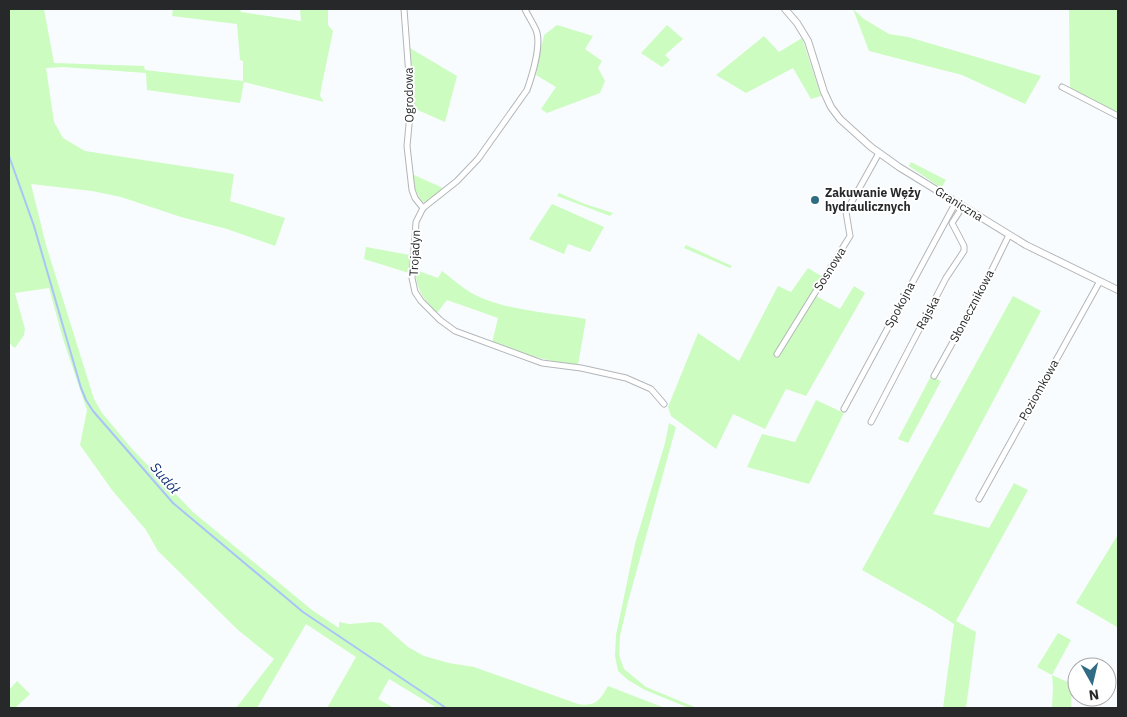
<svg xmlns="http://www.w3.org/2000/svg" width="1127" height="717" viewBox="0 0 1127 717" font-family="'IBM Plex Sans',sans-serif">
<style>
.green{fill:#ccfcc0}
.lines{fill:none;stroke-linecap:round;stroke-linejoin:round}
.stream{stroke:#aac4f8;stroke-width:2}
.minor-casing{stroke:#b3b6b9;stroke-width:7}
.tertiary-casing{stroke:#b3b6b9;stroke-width:8}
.minor{stroke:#fff;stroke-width:5}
.tertiary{stroke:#fff;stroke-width:6}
.poi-dot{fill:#306d84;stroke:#fff;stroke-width:2}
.labels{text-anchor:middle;stroke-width:4;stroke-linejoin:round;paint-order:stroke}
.street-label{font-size:12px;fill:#262829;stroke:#fff}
.poi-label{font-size:12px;font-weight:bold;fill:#262829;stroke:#fff;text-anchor:start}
.water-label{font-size:14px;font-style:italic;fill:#102d75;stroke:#fff}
</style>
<rect width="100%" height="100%" fill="#f8fcfe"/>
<!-- green -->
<g class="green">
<path d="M9,9h35l10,54 90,3 1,4 98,11v-20l-3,-1 -3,-36 -65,-8 1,-7h67l1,3 60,9 -1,-12h28v16l5,6 -12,58 -1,7 4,6 -80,-20 -4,21 -93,-13 -1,-17 -83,-6 -17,1 8,54 9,16 22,13 149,23 -4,27 55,17 -10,28 -48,-17 -46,-12 -60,-20 -29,-6 -61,-7 15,61 48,154 8,14 31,37 60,62 119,98 27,18v-6l10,2 24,-2 8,1 27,24 16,9 25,7 25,4 104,37c18,3 22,-4 30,-18l57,22h-228l-48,-29 -11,20 16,9h-67l29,-51 -50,-33 -49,84h-21l38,-49 -36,-29 -80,-79 -12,-21 -34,-40 -32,-45 7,-35 -24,-71 -14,-51 -34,5 10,36 -1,6 -9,13 -3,-2 -3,-5z"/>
<path d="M853,9l11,10 25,15 19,3 133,39 -16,28 -63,-29 -93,-24z"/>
<path d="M1069,9h49v105l-48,-25z"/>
<path d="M557,25l36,11 -8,13 17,12 -4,7 7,13 -5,12 -53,20 -6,-4 15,-22 -20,-12 8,-40z"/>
<path d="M667,25l16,14 -18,16 5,5 -8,7 -21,-14z"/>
<path d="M764,36l15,16 23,-14 19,58 -10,3 -18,-31 -47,25 -30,-18z"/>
<path d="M410,48l47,28 -12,46 -32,-14z"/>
<path d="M911,162l35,18 -5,8 -32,-22z"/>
<path d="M414,175l29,13 -16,14h-4c-7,-8 -10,-16 -9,-27z"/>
<path d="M559,193l26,11 28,9 -3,3 -53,-20z"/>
<path d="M552,204l52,23 -14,25 -22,-8 -4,10 -35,-15z"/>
<path d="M686,245l46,21 -2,2 -46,-20z"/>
<path d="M366,247l44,8 -1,18 -45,-14z"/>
<path d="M808,268l18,11 -10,17 24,13 14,-23 11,7 -59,103 -20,-7 -21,40 -32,-15 -17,35 -45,-33 -3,-9 30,-74 41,28 39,-75 13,6z"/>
<path d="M416,270l22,8 4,-7c13,10 26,22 42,28 31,12 68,14 102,20l-8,46c-31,-4 -56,-11 -86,-22l6,-25 -51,-18 -10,13c-13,-13 -22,-24 -21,-43z"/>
<path d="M1013,296l28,15 -108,203 56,14 25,-45 14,7 -72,131 20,11 -10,76h-23l11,-84 -23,-15 -69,-39z"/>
<path d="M931,376l10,5 -33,62 -10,-4z"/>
<path d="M816,400l28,13 -35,71 -62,-17 15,-33 33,8z"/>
<path d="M669,423l7,4 -48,175 -8,34 -1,19 5,14 22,18 51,21h-8l-44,-18 -17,-10 -10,-9 -3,-15 1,-21 19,-91 30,-101z"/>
<path d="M1117,536l1,88 -1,3 -41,-24z"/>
<path d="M1058,633l13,7 -19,35 20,9 -1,24h-19l1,-21 -1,-12 -15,-8z"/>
<path d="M17,681l13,13 -15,14h-6v-18z"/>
</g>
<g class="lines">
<!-- stream -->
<path class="stream" d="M9,156l25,70 47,162 5,12 7,11 80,92 130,109 143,96"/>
<defs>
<g id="minor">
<path d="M404,9l7,94 -4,43 5,44 3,8 8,10"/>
<path d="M525,9c3,7 8,14 11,21 6,14 -4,46 -9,60l-49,69 -21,22 -34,27 -7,14 -4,56 3,14 6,9 19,19 15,11 87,32 39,5 45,10 25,11 13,15"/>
<path d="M1062,87l56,29"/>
<path d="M777,354l73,-118 -4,-24 33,-59"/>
<path d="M934,376l50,-90 25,-51"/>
<path d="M844,409l112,-207"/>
<path d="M871,422l75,-144 18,-27v-5l-12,-23 11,-17"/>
<path d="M979,499l121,-218"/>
</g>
<path id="tertiary" d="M785,9l12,14 11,18 16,51 7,15 9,12 31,28 28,20 127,78 92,45"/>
</defs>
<!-- minor casing -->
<use href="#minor" class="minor-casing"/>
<!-- tertiary casing -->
<use href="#tertiary" class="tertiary-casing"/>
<!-- minor -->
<use href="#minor" class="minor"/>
<!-- tertiary -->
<use href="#tertiary" class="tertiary"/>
</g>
<!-- markers -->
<circle class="poi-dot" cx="815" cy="200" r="5"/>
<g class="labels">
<!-- street labels -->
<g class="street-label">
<text transform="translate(409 95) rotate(-91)" y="4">Ogrodowa</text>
<text transform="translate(959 204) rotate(32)" y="4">Graniczna</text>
<text transform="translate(415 253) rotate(-87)" y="4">Trojadyn</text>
<text transform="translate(830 269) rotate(-58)" y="4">Sosnowa</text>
<text transform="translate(900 305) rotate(-62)" y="4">Spokojna</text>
<text transform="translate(972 306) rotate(-62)" y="4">Słonecznikowa</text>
<text transform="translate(928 313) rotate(-62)" y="4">Rajska</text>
<text transform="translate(1039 390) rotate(-61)" y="4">Poziomkowa</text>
</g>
<!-- poi labels -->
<g class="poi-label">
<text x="825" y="197">Zakuwanie Węży<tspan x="825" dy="14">hydraulicznych</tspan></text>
</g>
<!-- water labels -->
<g class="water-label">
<text transform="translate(165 478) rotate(49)" y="5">Sudół</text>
</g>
</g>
<!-- border -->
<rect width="1127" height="717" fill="none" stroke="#262829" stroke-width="20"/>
<!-- north arrow -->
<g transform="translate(1092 682) rotate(172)"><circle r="24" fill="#ffffff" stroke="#a8a9a9"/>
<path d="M0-4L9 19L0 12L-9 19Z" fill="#306d84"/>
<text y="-8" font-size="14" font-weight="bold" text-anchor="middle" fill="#262829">N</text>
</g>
</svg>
